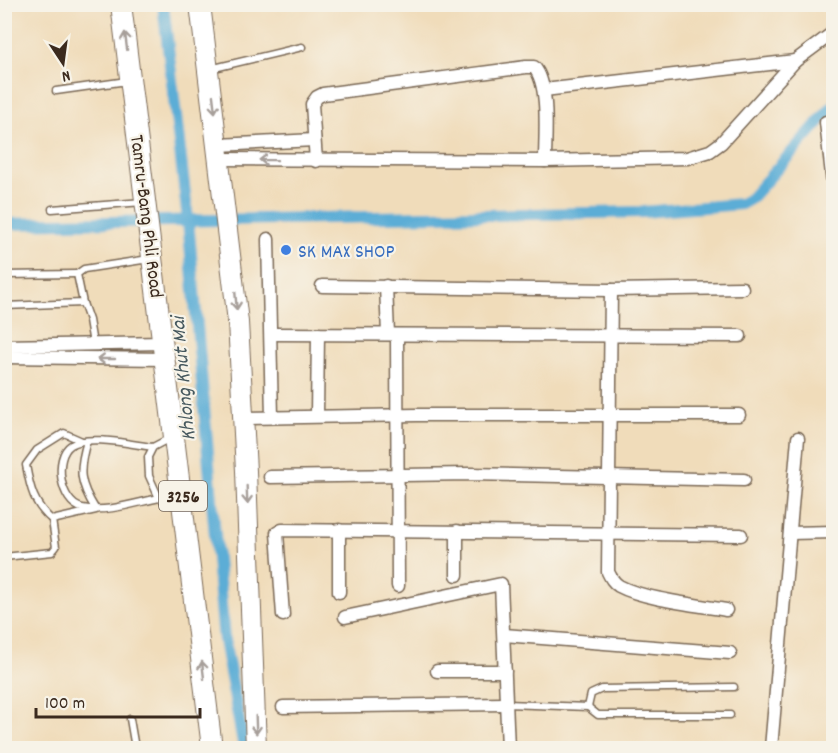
<svg xmlns="http://www.w3.org/2000/svg" width="838" height="753" viewBox="0 0 838 753" font-family="Dekko,sans-serif">
<style>
.lines{fill:none;stroke-linecap:round;stroke-linejoin:round}
.canal{stroke:#5badd6;stroke-width:12}
.service-casing{stroke:#7a6855;stroke-width:9}
.minor-casing{stroke:#7a6855;stroke-width:15}
.primary-casing{stroke:#7a6855;stroke-width:22}
.service{stroke:#fff;stroke-width:6}
.minor{stroke:#fff;stroke-width:12}
.primary{stroke:#fff;stroke-width:20}
.oneway{stroke:#a79f9a}
.shop-dot{fill:#3f7fe0;stroke:#f7f3e8;stroke-width:2}
.labels{text-anchor:middle;stroke-width:4.5;stroke-linejoin:round;paint-order:stroke}
.shield{fill:#f7f3e8;stroke:#73665b;stroke-width:1.5}
.shield-label{font-size:18px;font-weight:bold;fill:#3b2a1e}
.street-label{font-size:20px;fill:#3b2a1e;stroke:#f7f3e8}
.shop-label{font-size:20px;fill:#366cbe;stroke:#f7f3e8;text-anchor:start}
.water-label{font-size:21px;font-style:italic;fill:#46585e;stroke:#f7f3e8}
</style>
<rect width="100%" height="100%" fill="#f7f3e8"/>
<filter id="ink" filterUnits="userSpaceOnUse"><feTurbulence type="fractalNoise" baseFrequency=".0167" numOctaves="2"/><feDisplacementMap in="SourceGraphic" scale="12" xChannelSelector="R" yChannelSelector="G"/><feConvolveMatrix kernelMatrix="1 2 1 2 8 2 1 2 1" color-interpolation-filters="sRGB"/></filter>
<filter id="wash" filterUnits="userSpaceOnUse"><feTurbulence type="fractalNoise" baseFrequency=".008" numOctaves="4" result="noise"/><feDisplacementMap in="SourceGraphic" scale="24" xChannelSelector="R" yChannelSelector="G"/><feGaussianBlur stdDeviation="1.35" result="paint"/><feColorMatrix in="noise" values="0 0 0 0 0 0 0 0 0 0 0 0 0 0 0 0 0 1.4 0 .05"/><feComposite in="paint" operator="in"/></filter>
<g filter="url(#wash)">
<rect width="100%" height="100%" fill="#f0dcba"/>
<g class="lines">
<!-- canal -->
<g class="canal">
<path d="M163,4l25,216 36,420 20,108"/>
<path d="M4,224l639,-12 98,-8 9,-5 84,-94"/>
</g>
</g>
</g>
<g filter="url(#ink)">
<g class="lines">
<defs>
<g id="service">
<path d="M210,69l92,-22"/>
<path d="M56,91l71,-10"/>
<path d="M52,209l91,-7"/>
<path d="M4,275l73,-1"/>
<path d="M83,303l6,17 4,24"/>
<path d="M4,306l79,-3 -6,-29 7,-5 65,-10"/>
<path d="M170,438l-17,9 -5,10 1,19 10,22 19,9"/>
<path d="M153,447c-20,-2 -64,-13 -82,-2 -18,12 -11,58 11,63 24,5 53,-5 77,-10"/>
<path d="M52,520c-18,-15 -22,-32 -26,-55l11,-15 27,-17 18,8"/>
<path d="M4,557l48,-5 4,-5 -4,-27 44,-10c-17,-27 -18,-39 -9,-69"/>
<path d="M507,704l81,3 3,-13 11,-5 132,-2"/>
<path d="M588,707l10,8h132"/>
<path d="M130,719l5,29"/>
</g>
<g id="minor">
<path d="M544,90l251,-29"/>
<path d="M826,122l8,71"/>
<path d="M219,145l95,-5"/>
<path d="M220,159l325,2 142,-3 23,-7 11,-8 74,-82 39,-29"/>
<path d="M316,161l-4,-57 5,-7 6,-3 203,-27h8c16,18 11,69 11,94"/>
<path d="M268,239l4,178"/>
<path d="M322,286l289,4 131,-2"/>
<path d="M386,286l2,48"/>
<path d="M611,290l-3,282c3,6 5,10 11,14 24,13 78,19 107,24"/>
<path d="M272,334l468,2"/>
<path d="M397,335l1,251"/>
<path d="M4,346l159,-3"/>
<path d="M4,357l161,2"/>
<path d="M317,415l1,-81"/>
<path d="M244,418l172,-3h323"/>
<path d="M270,477l200,-3 274,6"/>
<path d="M790,533l44,-1"/>
<path d="M457,575v-44"/>
<path d="M339,592v-62"/>
<path d="M283,615l-6,-82 5,-3 459,5"/>
<path d="M345,617l156,-33 7,164"/>
<path d="M504,635l226,18"/>
<path d="M437,671h68"/>
<path d="M283,707l222,-3"/>
<path d="M771,748l27,-310"/>
</g>
<g id="primary">
<path d="M121,4l91,744"/>
<path d="M200,4l38,318 8,149 10,277"/>
</g>
</defs>
<!-- service casing -->
<use href="#service" class="service-casing"/>
<!-- minor casing -->
<use href="#minor" class="minor-casing"/>
<!-- primary casing -->
<use href="#primary" class="primary-casing"/>
<!-- service -->
<use href="#service" class="service"/>
<!-- minor -->
<use href="#minor" class="minor"/>
<!-- primary -->
<use href="#primary" class="primary"/>
</g>
<!-- one-way arrows -->
<defs><path id="oneway-shaft" d="M-6 0H5M1.5-3L5.5 0L1.5 3" fill="none" stroke-width="1.6" stroke-linecap="round" stroke-linejoin="round" transform="scale(1.5)"/></defs>
<g class="oneway">
<use href="#oneway-shaft" transform="translate(126 41) rotate(-97)"/>
<use href="#oneway-shaft" transform="translate(214 104) rotate(83)"/>
<use href="#oneway-shaft" transform="translate(268 160) rotate(-179)"/>
<use href="#oneway-shaft" transform="translate(236 301) rotate(85)"/>
<use href="#oneway-shaft" transform="translate(106 359) rotate(-180)"/>
<use href="#oneway-shaft" transform="translate(247 495) rotate(88)"/>
<use href="#oneway-shaft" transform="translate(203 670) rotate(-97)"/>
<use href="#oneway-shaft" transform="translate(256 725) rotate(88)"/>
</g>
</g>
<!-- markers -->
<circle class="shop-dot" cx="286" cy="250" r="6"/>
<g class="labels">
<!-- shield labels -->
<rect class="shield" x="159" y="481" width="48" height="30" rx="4.5"/>
<g class="shield-label">
<text x="183" y="502">3256</text>
</g>
<!-- street labels -->
<g class="street-label">
<text transform="translate(148 216) rotate(83)" y="7">Tamru-Bang Phli Road</text>
</g>
<!-- shop labels -->
<g class="shop-label">
<text x="298" y="257">SK MAX SHOP</text>
</g>
<!-- water labels -->
<g class="water-label">
<text transform="translate(182 379) rotate(-95)" y="7">Khlong Khut Mai</text>
</g>
</g>
<!-- margin -->
<rect width="838" height="753" fill="none" stroke="#f7f3e8" stroke-width="24"/>
<!-- north arrow -->
<g transform="translate(63 63) rotate(167)" stroke="#f7f3e8" stroke-width="4.5" paint-order="stroke">
<path d="M0-4.5L10 22L0 15L-10 22Z" fill="#3b2a1e"/>
<text y="-9" font-size="16" font-weight="bold" text-anchor="middle" fill="#3b2a1e">N</text>
</g>
<!-- scale -->
<path d="M36 708v9h164v-9" fill="none" stroke="#3b2a1e" stroke-width="3"/>
<text x="45" y="708" font-size="18" fill="#3b2a1e" stroke="#f7f3e8" stroke-width="4.5" paint-order="stroke">100 m</text>
</svg>
